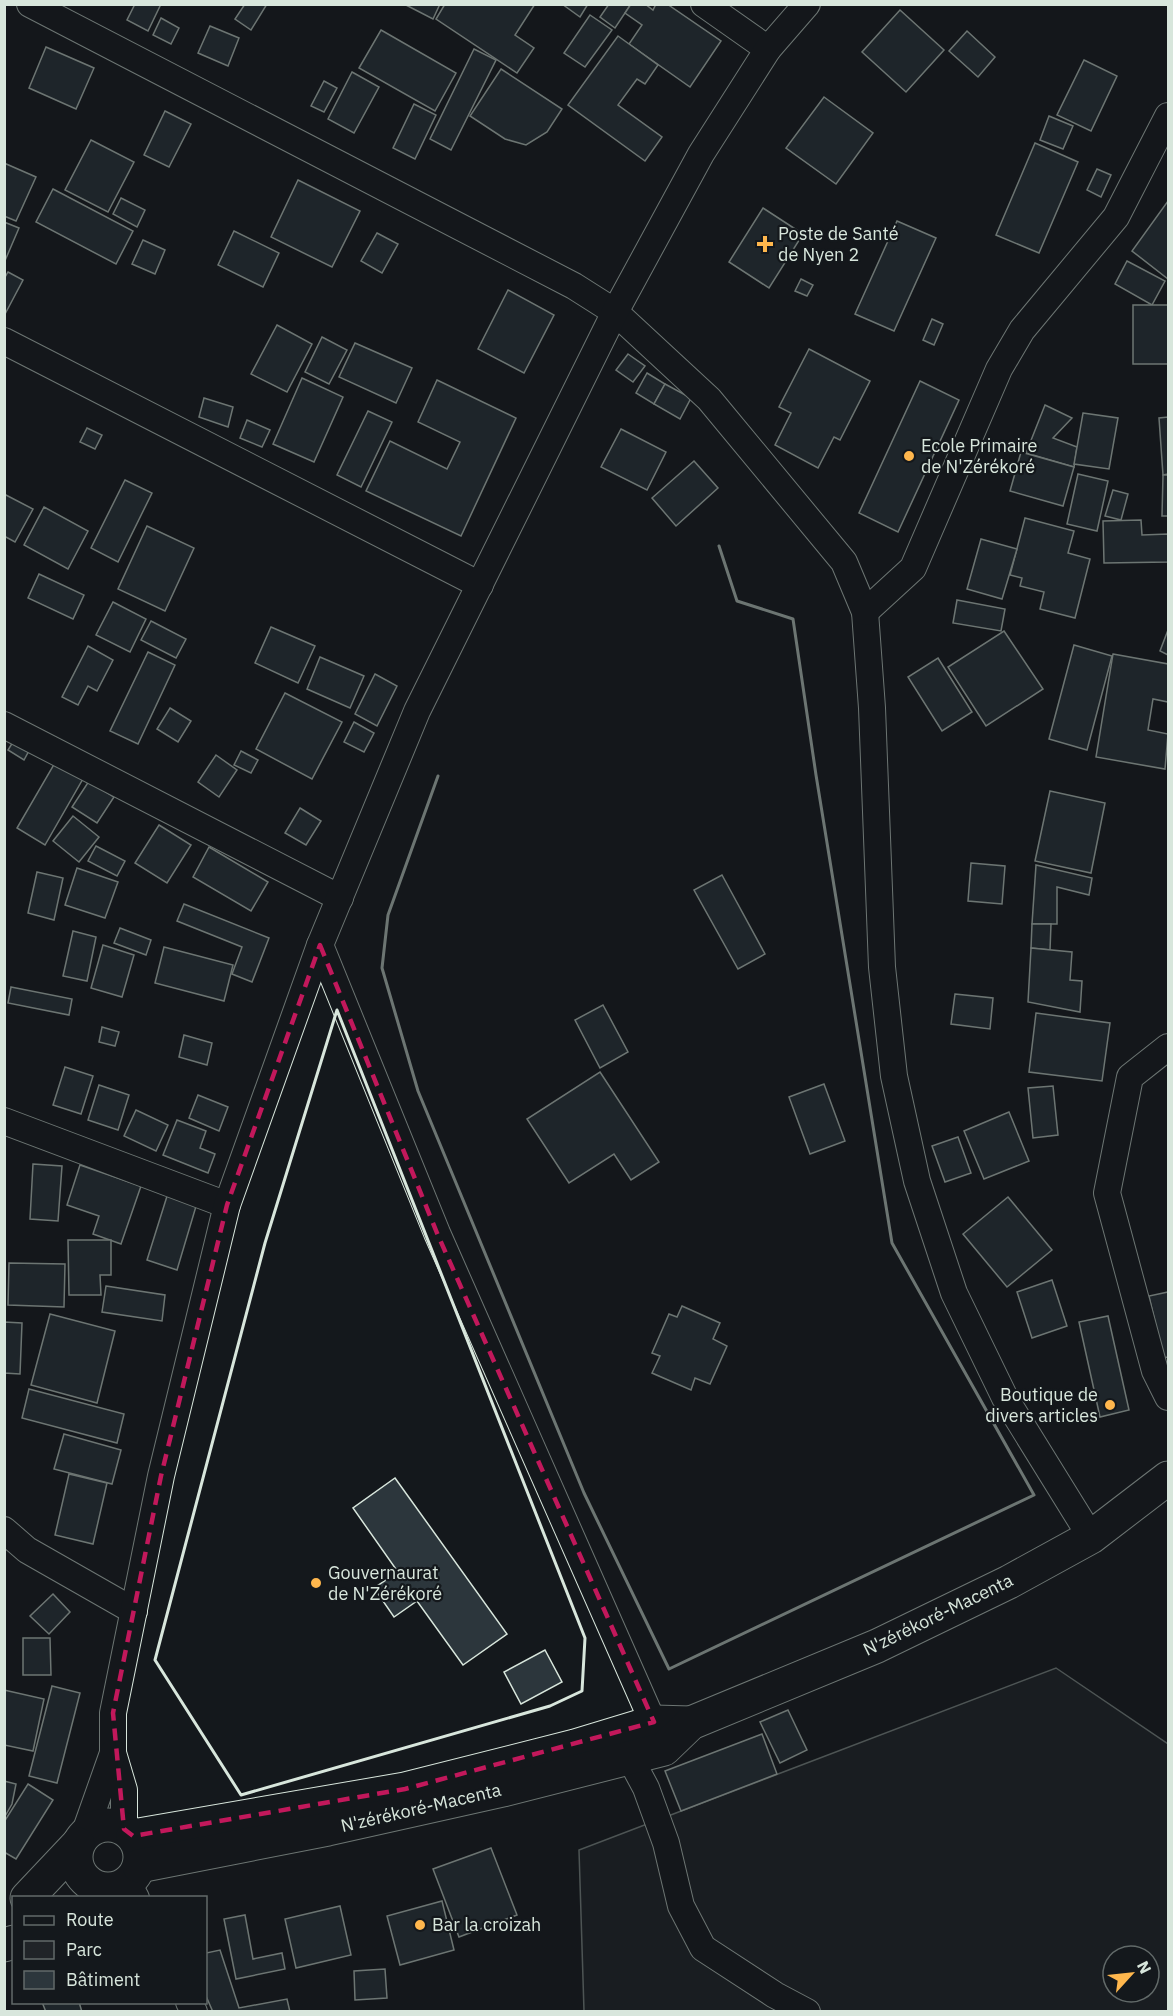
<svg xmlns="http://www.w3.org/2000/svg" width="1173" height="2016" viewBox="0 0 1173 2016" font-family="'IBM Plex Sans',sans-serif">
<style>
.green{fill:#202428;stroke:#939e99;stroke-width:1.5;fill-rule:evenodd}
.building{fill:#2c363c;stroke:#d8e6dc;stroke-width:1.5}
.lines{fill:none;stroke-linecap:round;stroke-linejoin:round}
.minor-casing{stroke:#d8e6dc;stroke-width:28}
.trunk-casing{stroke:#d8e6dc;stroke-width:35}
.minor{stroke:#14181c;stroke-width:26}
.trunk{stroke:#14181c;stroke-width:33}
.wall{stroke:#d8e6dc;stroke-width:3}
.marked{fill:none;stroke:#c2185b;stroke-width:4.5;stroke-dasharray:12 8;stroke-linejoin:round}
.poi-dot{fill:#ffb74d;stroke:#14181c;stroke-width:2}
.labels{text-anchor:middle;stroke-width:4.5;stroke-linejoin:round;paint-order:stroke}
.poi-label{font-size:18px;fill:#d8e6dc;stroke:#14181c;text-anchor:start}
.street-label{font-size:18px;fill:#d8e6dc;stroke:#14181c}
</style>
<rect width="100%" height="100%" fill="#14181c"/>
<!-- green -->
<path class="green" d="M1056,1668l112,76v267h-584l-5,-161zM1113,1956h36v36h-36z"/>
<!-- building -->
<g class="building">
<path d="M135,4h26l-13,27 -21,-11z"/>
<path d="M245,4h22l-16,26 -16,-11z"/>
<path d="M404,4h36l-7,15z"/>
<path d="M445,4h90l-20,31 19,13 -17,25 -81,-54z"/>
<path d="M562,4h26l-8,13z"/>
<path d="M609,4h22l-16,24 -15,-11z"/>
<path d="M631,4h14l8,6 3,-6h11l54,37 -31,46 -61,-43 13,-19 -17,-12z"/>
<path d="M900,10l44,40 -38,42 -44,-40z"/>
<path d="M590,15l22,15 -27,37 -21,-14z"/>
<path d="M161,18l18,10 -8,16 -18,-9z"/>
<path d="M210,26l29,12 -11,28 -30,-13z"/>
<path d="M381,30l75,43 -21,38 -76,-43z"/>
<path d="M967,31l28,26 -17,20 -29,-26z"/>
<path d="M618,36l40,29 -13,19 -8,-5 -19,26 44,32 -17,24 -77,-56z"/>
<path d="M46,47l48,21 -18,41 -47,-21z"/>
<path d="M474,49l22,11 -45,90 -21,-11z"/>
<path d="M1084,60l33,16 -26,55 -34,-16z"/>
<path d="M501,69l61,40 -15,23 -21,13 -21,-6 -35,-23z"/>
<path d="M352,72l27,15 -25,46 -26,-14z"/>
<path d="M324,81l13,7 -13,24 -13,-6z"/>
<path d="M824,97l49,36 -37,51 -50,-36z"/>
<path d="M414,104l22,11 -21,44 -22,-11z"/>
<path d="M165,111l26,13 -22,43 -25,-12z"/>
<path d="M1049,116l24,10 -10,23 -23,-9z"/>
<path d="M91,140l43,22 -26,50 -43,-22z"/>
<path d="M1035,143l43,19 -39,91 -43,-18z"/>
<path d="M4,163l32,14 -20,44 -12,-5z"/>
<path d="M1097,169l14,6 -10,22 -14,-7z"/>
<path d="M298,180l62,31 -28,56 -61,-30z"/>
<path d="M53,189l80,42 -17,33 -80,-42z"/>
<path d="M121,198l24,12 -8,17 -24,-13z"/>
<path d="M1168,201v78l-36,-28z"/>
<path d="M763,208l40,26 -34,54 -40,-26z"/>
<path d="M897,221l39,17 -42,93 -39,-17z"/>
<path d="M4,222l15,6 -15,35z"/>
<path d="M234,231l45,22 -16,34 -45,-22z"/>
<path d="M377,233l21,11 -16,29 -21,-12z"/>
<path d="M143,240l22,10 -10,24 -23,-10z"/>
<path d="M1127,261l38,20 -13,24 -37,-21z"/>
<path d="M8,272l15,8 -19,36v-37z"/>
<path d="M801,279l12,6 -6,11 -12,-5z"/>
<path d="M508,290l46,25 -30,58 -46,-24z"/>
<rect x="1133" y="305" width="35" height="59"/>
<path d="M932,319l11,5 -9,21 -11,-5z"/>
<path d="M277,325l35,19 -25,48 -36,-18z"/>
<path d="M322,337l25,13 -18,34 -24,-12z"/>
<path d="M355,343l57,25 -16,35 -57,-26z"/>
<path d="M809,349l61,32 -30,59 -6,-3 -16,31 -43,-23 16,-32 -12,-6z"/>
<path d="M628,354l17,12 -12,16 -17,-12z"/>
<path d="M647,373l18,11 -11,20 -18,-11z"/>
<path d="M302,378l41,19 -29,65 -41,-18z"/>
<path d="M437,380l79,38 -55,118 -95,-45 24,-50 57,28 13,-27 -42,-20z"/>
<path d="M920,381l39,19 -61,132 -39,-19z"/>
<path d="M665,384l26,14 -11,21 -26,-15z"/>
<path d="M204,398l29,9 -5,20 -29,-10z"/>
<path d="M1045,405l27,13 -19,20 24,9 -3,20 -48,-14z"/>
<path d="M368,411l24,11 -31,65 -24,-12z"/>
<path d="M1083,413l35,5 -9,51 -35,-5z"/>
<path d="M1168,417v57l-5,1 -4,-57z"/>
<path d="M247,420l23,10 -8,17 -22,-9z"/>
<path d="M87,428l15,7 -7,14 -15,-7z"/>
<path d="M621,429l45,23 -19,38 -46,-23z"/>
<path d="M1021,452l53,15 -11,39 -53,-15z"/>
<path d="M694,461l24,27 -42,38 -24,-28z"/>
<path d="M1078,474l30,7 -11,50 -30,-7z"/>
<path d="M1163,475h5v41h-6z"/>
<path d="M125,480l27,13 -34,69 -27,-14z"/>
<path d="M1113,490l15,4 -7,26 -16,-4z"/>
<path d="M4,494l29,15 -18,33 -11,-6z"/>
<path d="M44,507l44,24 -20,38 -44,-24z"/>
<path d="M1025,518l49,13 -6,22 22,6 -15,59 -35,-9 4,-17 -24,-6 2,-8 -12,-3z"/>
<path d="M1141,520l1,15 26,-1v28l-64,1 -1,-42z"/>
<path d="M147,526l47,22 -29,63 -47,-22z"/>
<path d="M981,539l36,10 -15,50 -35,-10z"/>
<path d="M39,574l45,21 -11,24 -45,-21z"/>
<path d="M957,600l48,9 -4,22 -48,-8z"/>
<path d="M113,602l33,17 -16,33 -34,-17z"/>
<path d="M151,621l35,18 -10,19 -35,-18z"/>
<path d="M271,627l44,19 -17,37 -43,-20z"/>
<path d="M1168,630v25l-8,-4z"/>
<path d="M1004,631l39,58 -57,37 -38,-59z"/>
<path d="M1074,645l38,11 -25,94 -38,-11z"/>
<path d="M88,646l25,14 -16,31 -9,-5 -10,19 -16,-8z"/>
<path d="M148,652l27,13 -37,79 -28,-13z"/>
<path d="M1113,654l55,10v38l-15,-3 -5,31 20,4 -3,35 -69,-12z"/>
<path d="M320,657l44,19 -14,32 -43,-19z"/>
<path d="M938,658l34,54 -30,19 -34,-54z"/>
<path d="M375,674l22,12 -20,40 -22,-12z"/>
<path d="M285,693l57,29 -30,57 -56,-30z"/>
<path d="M170,708l21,13 -13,21 -21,-13z"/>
<path d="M354,722l20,11 -10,19 -20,-10z"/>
<path d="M16,737l15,10 -7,13 -16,-10z"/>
<path d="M241,751l17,9 -7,13 -17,-8z"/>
<path d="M216,755l21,15 -18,27 -21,-15z"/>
<path d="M56,761l28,16 -39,68 -28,-17z"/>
<path d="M89,781l25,16 -17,26 -25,-16z"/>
<path d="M1050,791l55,12 -14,70 -56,-12z"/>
<path d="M300,808l21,13 -15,24 -21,-12z"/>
<path d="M73,816l26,21 -20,25 -26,-21z"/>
<path d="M159,825l32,20 -24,38 -32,-20z"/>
<path d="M96,846l29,15 -8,15 -29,-15z"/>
<path d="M209,847l59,35 -17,29 -58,-34z"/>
<path d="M971,863l34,3 -3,38 -34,-3z"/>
<path d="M1036,865l56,13 -3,17 -32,-8v37h-25z"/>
<path d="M77,868l41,14 -13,36 -40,-13z"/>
<path d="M37,872l26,6 -9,42 -26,-7z"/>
<path d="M722,875l43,79 -27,15 -44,-79z"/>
<path d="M184,904l85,34 -17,44 -20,-8 10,-27 -65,-26z"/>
<path d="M1032,924h19l-1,26 -19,-2z"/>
<path d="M120,928l31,12 -5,15 -32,-12z"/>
<path d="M73,931l23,6 -9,44 -24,-5z"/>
<path d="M103,945l31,10 -12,42 -31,-9z"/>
<path d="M164,947l69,18 -9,36 -69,-18z"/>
<path d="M1031,948l41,4 -2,28 12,1 -2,31 -52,-10z"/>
<path d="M11,987l61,12 -3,16 -61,-12z"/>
<path d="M955,994l38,4 -3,31 -39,-5z"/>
<path d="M603,1005l25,47 -28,16 -25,-48z"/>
<path d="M1036,1013l74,10 -8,58 -73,-9z"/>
<path d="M102,1027l17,5 -4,14 -16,-4z"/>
<path d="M184,1035l28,8 -5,22 -28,-8z"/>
<path d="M65,1067l28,9 -12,38 -28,-9z"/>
<path d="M600,1072l59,90 -28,18 -17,-26 -45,29 -42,-64z"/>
<path d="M824,1084l21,57 -35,13 -21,-57z"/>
<path d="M99,1085l30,10 -11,35 -30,-10z"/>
<path d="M1053,1086l5,49 -25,3 -5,-50z"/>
<path d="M198,1095l30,12 -9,24 -30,-13z"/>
<path d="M136,1110l32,15 -12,26 -32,-15z"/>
<path d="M1009,1112l20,49 -45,18 -20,-48z"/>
<path d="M177,1120l29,11 -6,17 15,6 -7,19 -45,-18z"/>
<path d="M958,1137l13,36 -26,9 -13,-36z"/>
<path d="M33,1164l29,2 -4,55 -28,-2z"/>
<path d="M80,1165l61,21 -20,58 -28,-10 6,-18 -32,-11z"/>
<path d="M168,1193l29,10 -20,67 -30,-10z"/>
<path d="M1008,1197l44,53 -45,37 -44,-53z"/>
<path d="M68,1240h43v35h-11l1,20h-32z"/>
<path d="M9,1263l56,1 -1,43 -56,-2z"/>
<path d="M1052,1280l15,46 -35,12 -15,-46z"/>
<path d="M106,1286l59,9 -3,26 -60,-9z"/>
<path d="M1168,1292v65l-5,1 -14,-62z"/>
<path d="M682,1306l38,17 -7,16 14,7 -17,38 -15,-6 -4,12 -39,-17 8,-17 -8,-3 17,-39 8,3z"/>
<path d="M50,1314l65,17 -18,72 -66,-18z"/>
<path d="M1108,1316l21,94 -29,7 -21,-95z"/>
<path d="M4,1322l18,1 -2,51 -16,-1z"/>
<path d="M29,1389l95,25 -7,29 -95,-25z"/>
<path d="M64,1434l57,16 -9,34 -58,-15z"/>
<path d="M69,1474l38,9 -14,61 -38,-9z"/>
<path d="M395,1478l112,156 -44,31 -46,-64 -23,16 -20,-29 24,-16 -45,-64z"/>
<path d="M53,1594l17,18 -21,22 -19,-18z"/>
<path d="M23,1638h27l1,37h-28z"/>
<path d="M545,1650l17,32 -41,22 -17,-32z"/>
<path d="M52,1686l28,7 -23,90 -28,-7z"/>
<path d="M4,1690l40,9 -11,52 -29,-6z"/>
<path d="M788,1710l19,40 -27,13 -20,-41z"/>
<path d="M762,1734l15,40 -96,37 -16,-40z"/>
<path d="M4,1781l12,3 -4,20 -8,14z"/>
<path d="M28,1784l25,16 -37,59 -12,-7v-30z"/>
<path d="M491,1848l26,67 -58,22 -26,-68z"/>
<path d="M442,1901l12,49 -54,15 -13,-49z"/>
<path d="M340,1906l11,49 -55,13 -11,-49z"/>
<path d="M245,1915l8,44 29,-6 3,16 -49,10 -12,-60z"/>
<path d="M220,1950l19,58 48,-9 3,13h-77l-7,-16v-43z"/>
<path d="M385,1969l2,29 -32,2 -1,-29z"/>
<path d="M42,2002h37l3,10h-36z"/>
</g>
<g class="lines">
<defs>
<g id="minor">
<path d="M30,4l544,282 41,26 94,87 135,163 21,50 7,96 10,259 12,109 23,105 37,112 51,105 86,139"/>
<path d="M704,4l64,45"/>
<path d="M4,341l476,244"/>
<path d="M865,612l48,-44 86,-199 23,-39 94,-113 52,-101"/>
<path d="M4,725l336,173"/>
<path d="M320,945l117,288 223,505"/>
<path d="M1168,1047l-38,30 -23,116 48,178 13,26"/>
<path d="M4,1121l223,84"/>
<path d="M4,1530l23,20 107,61"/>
<path d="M630,1758l16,30 20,55 15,63 22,42 72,47 32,17"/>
<path d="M124,1829v-39l-11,-37v-40l48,-237 66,-271 93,-260 97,-234 198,-399 86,-158 67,-105 39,-45"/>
<path d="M84,1835l29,-82"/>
<path d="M128,1883l8,15"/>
<path d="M189,2002l5,10"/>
</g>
<g id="trunk">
<circle cx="108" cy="1857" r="32"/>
<path d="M133,1836l272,-47 170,-43 79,-24 37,1"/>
<path d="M139,1866l189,-37 175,-39 161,-41 27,-26 186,-77 132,-64 82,-45 77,-59"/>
<path d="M27,1898l51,-54"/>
<path d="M4,1945l10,-3"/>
</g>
</defs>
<!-- minor casing -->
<use href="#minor" class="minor-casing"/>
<!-- trunk casing -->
<use href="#trunk" class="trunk-casing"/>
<!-- minor -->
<use href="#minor" class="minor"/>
<!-- trunk -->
<use href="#trunk" class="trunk"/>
<!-- wall -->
<g class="wall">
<path d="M438,776l-50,139 -6,53 36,123 166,402 85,176 365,-174 -142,-252 -76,-468 -23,-156 -56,-18 -18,-55"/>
<path d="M337,1010l248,628 -3,53 -32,15 -309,89 -86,-135 110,-417z"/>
</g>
</g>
<!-- marked area -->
<path d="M0 0H1173V2016H0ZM320,945l117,288 217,489 -249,67 -272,47 -9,-7 -11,-116 48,-237 66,-271z" fill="#14181c" fill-opacity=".55" fill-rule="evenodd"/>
<path class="marked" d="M320,945l117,288 217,489 -249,67 -272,47 -9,-7 -11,-116 48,-237 66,-271z"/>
<!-- markers -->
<g class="poi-dot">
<path d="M762 235h6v6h6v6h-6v6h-6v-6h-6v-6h6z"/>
<circle cx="909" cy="456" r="6"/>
<circle cx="1110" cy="1405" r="6"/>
<circle cx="316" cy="1583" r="6"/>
<circle cx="420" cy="1925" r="6"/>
</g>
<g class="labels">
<!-- poi labels -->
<g class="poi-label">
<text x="778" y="240">Poste de Santé<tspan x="778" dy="21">de Nyen 2</tspan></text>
<text x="921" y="452">Ecole Primaire<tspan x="921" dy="21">de N'Zérékoré</tspan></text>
<text x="1098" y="1401" text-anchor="end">Boutique de<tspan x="1098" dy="21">divers articles</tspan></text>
<text x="328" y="1579">Gouvernaurat<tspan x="328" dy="21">de N'Zérékoré</tspan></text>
<text x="432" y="1931">Bar la croizah</text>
</g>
<!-- street labels -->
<g class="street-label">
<text transform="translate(938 1615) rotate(-26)" y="6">N'zérékoré-Macenta</text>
<text transform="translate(421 1808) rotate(-13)" y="6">N'zérékoré-Macenta</text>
</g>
</g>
<!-- border -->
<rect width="1173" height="2016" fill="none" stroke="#d8e6dc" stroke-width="12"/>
<!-- legend -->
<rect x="12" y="1896" width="195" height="108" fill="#14181c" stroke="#626a69" stroke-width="1.5"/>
<rect x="24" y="1916" width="30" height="9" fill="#14181c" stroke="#626a69" stroke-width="1.5"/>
<text x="66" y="1926" font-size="18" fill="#d8e6dc">Route</text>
<rect x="24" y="1941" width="30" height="18" fill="#202428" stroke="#626a69" stroke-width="1.5"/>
<text x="66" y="1956" font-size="18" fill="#d8e6dc">Parc</text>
<rect x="24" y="1971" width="30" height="18" fill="#2c363c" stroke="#626a69" stroke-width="1.5"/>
<text x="66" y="1986" font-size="18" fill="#d8e6dc">Bâtiment</text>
<!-- north arrow -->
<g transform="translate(1131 1974) rotate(63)"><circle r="28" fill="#14181c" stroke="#626a69" stroke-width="1.5"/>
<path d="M0-4.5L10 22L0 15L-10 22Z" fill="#ffb74d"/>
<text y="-9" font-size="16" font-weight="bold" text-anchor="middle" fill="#d8e6dc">N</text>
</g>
</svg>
